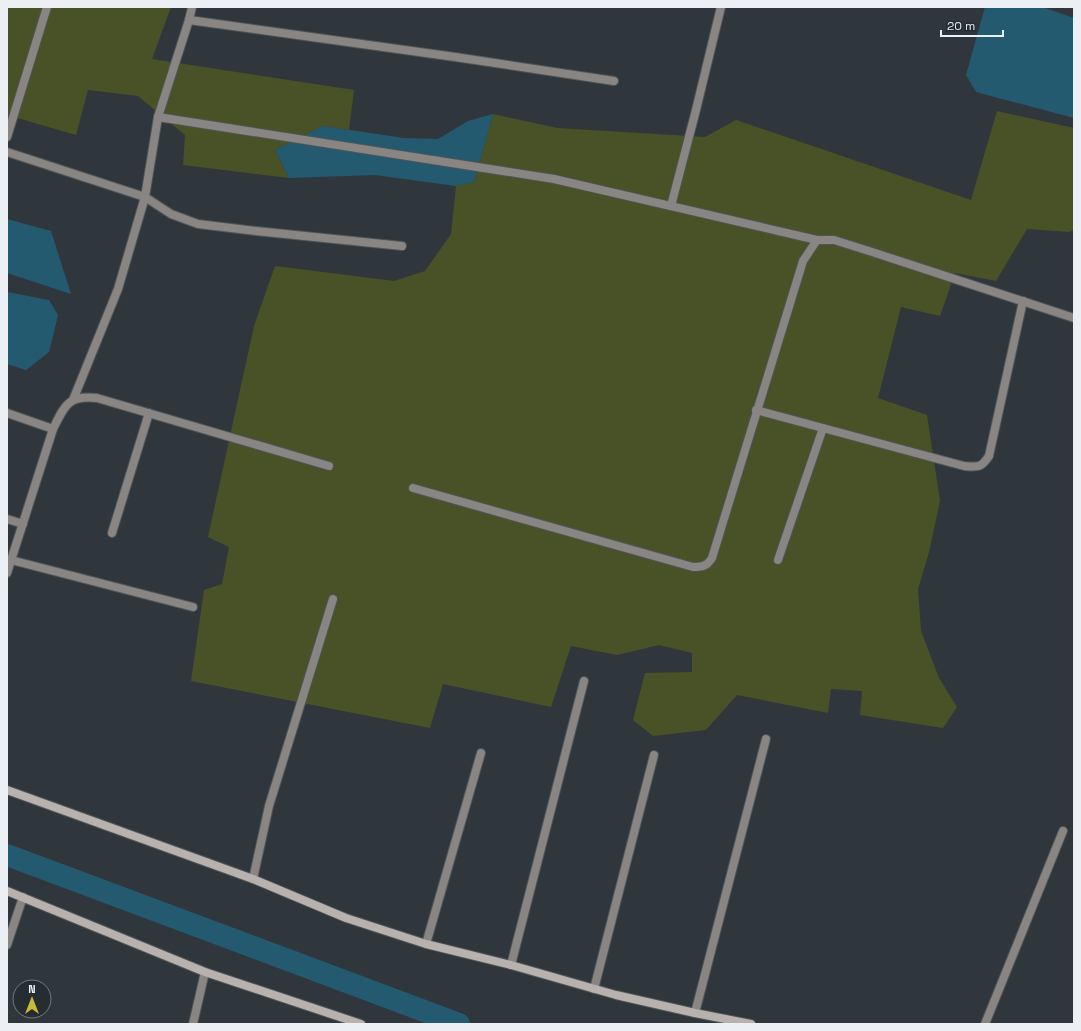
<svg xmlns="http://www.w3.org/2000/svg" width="1081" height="1031" viewBox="0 0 1081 1031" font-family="'Space Grotesk',sans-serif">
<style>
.green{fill:#495226}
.water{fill:#245a70}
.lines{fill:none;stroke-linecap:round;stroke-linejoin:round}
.canal{stroke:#245a70;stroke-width:22}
.lane-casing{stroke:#4e5559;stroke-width:10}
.street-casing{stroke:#4e5559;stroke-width:10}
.secondary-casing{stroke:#4e5559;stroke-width:10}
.lane{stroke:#898583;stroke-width:8}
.street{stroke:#898583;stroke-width:8}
.secondary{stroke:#b8b1ae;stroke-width:8}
</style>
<rect width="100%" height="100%" fill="#30373c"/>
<!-- green -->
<g class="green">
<path d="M7,7h164l-19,52 202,31 -5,40 -26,-4 -48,24 14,28 -106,-13 2,-30 -47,-39 -50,-6 -12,45 -69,-20z"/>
<path d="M997,111l77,17v102l-5,2 -42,-3 -31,52 -41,-8 -15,43 -39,-9 -23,91 49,17 13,86 -11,51 -11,37 3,42 18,47 18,29 -14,21 -83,-13 2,-24 -31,-2 -3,24 -91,-18 -31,35 -53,6 -20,-16 12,-47 47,-1v-19l-33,-8 -42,10 -46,-9 -20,61 -108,-23 -13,44 -239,-47 13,-91 18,-6 7,-37 -21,-10 46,-211 21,-60 119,15 31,-10 26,-37 5,-48 18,-4 19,-68 64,14 148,9 31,-17 235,80z"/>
</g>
<!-- water -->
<g class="water">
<path d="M985,7h57l32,11v100l-98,-26 -10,-17z"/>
<path d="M493,114l-19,68 -18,4 -81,-11 -86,3 -14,-28 48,-24 81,12 34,1 30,-18z"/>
<path d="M7,219l44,12 20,63 -64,-21z"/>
<path d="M7,292l42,8 9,15 -9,37 -23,18 -19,-6z"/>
</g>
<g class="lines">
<!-- canal -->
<path class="canal" d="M7,855l452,169"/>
<defs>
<g id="lane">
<path d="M7,519l16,5"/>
<path d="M112,533l37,-120"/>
<path d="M426,944l55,-191"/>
<path d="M594,989l60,-234"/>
<path d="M193,1024l12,-52"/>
</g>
<g id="street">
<path d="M189,20l266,37 159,24"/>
<path d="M158,117l396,62 263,61"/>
<path d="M7,137l40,-130"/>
<path d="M7,152l138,45 26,17 27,10 58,7 146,15"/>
<path d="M671,206l25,-96 25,-103"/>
<path d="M73,400l45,-111 27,-92 13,-80 31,-97 3,-13"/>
<path d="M756,410l208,56c14,1 17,2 25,-10l34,-155"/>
<path d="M7,413l46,16"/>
<path d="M413,488l280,79c10,0 14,-1 19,-9l91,-297 14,-21h17l35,11 205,67"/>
<path d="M11,560l182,47"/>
<path d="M778,560l45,-132"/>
<path d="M7,573l46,-144c12,-24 15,-34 44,-31l232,68"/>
<path d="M253,879l16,-73 64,-207"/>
<path d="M7,945l16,-48"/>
<path d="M511,965l73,-284"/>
<path d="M695,1013l71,-274"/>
<path d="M985,1024l78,-193"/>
</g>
<g id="secondary">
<path d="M7,790l246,89 93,39 80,26 85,21 105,30 79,18 56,11"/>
<path d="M7,891l198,81 156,52"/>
</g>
</defs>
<!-- lane casing -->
<use href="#lane" class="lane-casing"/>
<!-- street casing -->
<use href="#street" class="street-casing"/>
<!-- secondary casing -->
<use href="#secondary" class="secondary-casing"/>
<!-- lane -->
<use href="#lane" class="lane"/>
<!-- street -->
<use href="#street" class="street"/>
<!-- secondary -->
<use href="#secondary" class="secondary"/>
</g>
<!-- border -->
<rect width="1081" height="1031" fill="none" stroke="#ecf0f4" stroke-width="16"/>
<!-- north arrow -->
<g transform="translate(32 999)"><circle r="19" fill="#262d32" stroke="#757b80"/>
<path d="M0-3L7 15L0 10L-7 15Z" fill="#caba3a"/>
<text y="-6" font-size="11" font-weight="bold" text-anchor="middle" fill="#ecf0f4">N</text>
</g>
<!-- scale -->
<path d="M941 30v6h62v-6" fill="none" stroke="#ecf0f4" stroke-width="2"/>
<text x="947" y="30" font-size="12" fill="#ecf0f4" stroke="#262d32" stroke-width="3" paint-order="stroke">20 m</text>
</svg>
